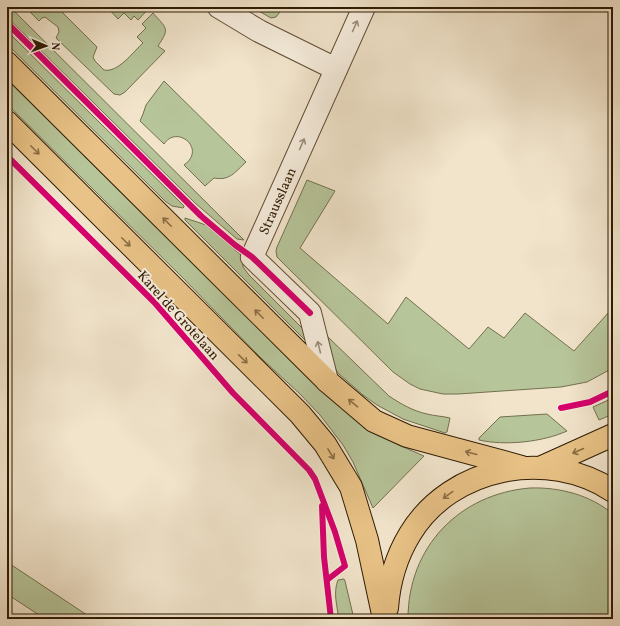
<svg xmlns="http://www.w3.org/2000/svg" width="620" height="626" viewBox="0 0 620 626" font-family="Vollkorn,serif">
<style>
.green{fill:#b7c59a;stroke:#73704e}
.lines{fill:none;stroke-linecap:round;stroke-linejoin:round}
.minor-casing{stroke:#604d35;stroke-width:24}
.primary-casing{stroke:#2f1b03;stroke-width:24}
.minor{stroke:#f6eddd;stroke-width:22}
.primary{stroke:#e8c286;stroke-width:22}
.cycleway-casing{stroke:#f6eddd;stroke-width:8}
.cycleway{stroke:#d6006c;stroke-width:6}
.oneway{stroke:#9c8e7b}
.oneway2{stroke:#8c6e44}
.labels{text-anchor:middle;stroke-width:4;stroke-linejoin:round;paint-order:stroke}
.street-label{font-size:14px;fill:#2f1b03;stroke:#f6eddd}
</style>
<rect width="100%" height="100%" fill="#f1e4cb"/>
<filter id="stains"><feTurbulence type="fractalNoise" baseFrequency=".005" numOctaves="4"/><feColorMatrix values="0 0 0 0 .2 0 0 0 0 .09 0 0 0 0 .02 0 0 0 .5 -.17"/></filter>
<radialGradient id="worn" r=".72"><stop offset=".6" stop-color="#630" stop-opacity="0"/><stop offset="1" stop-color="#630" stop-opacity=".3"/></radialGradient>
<!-- green -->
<g class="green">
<path d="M7,7h3l234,233 -7,-1 -42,-36 -188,-186z"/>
<path d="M25,7h32l40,40 -4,10 2,4 9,9c14,3 29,-18 39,-27l-6,-6 9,-9 -4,-4 11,-11c14,16 17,15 5,33l7,5 -40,41 -5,3 -6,-1 -58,-56 3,-6 -1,-5 -13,-10 -3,1 -3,3z"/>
<path d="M107,7h41l1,1 -11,12 -4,-4 -3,4 -7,-7 -6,6z"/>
<path d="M252,7h27l3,2 -6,8 -5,1z"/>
<path d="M7,31l177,175v1l-1,1 -11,-2 -7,-5 -158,-157z"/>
<path d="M7,78l377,359 17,9 23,10 -51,52 -20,-46 -10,-17 -23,-30 -20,-21 -39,-36 -79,-81 -175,-173z"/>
<path d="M164,81l82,81c-11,10 -16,19 -32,16l-9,8 -21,-21c23,-16 -7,-41 -20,-21l-24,-23 3,-7 3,-9z"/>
<path d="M307,180l28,11 -35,57 88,76 18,-27 63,52 19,-22 16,11 21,-25 49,38 35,-39h4v56l-26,14 -26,5 -103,7h-15l-23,-5 -10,-5 -17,-12 -116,-115 -1,-6 1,-4z"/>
<path d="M185,218l21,7 36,31 1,11 6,8 60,60 -4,5 -120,-120z"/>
<path d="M328,337l61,59c12,8 24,15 38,18 7,2 15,2 23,4l-3,14 -2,1 -42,-14 -26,-14 -14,-10 -25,-22 -3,-5 -9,-30z"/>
<path d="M613,398v16l-14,6 -6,-13z"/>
<path d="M547,414l20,17c-24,11 -62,15 -88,9v-2l21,-21z"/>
<path d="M530,488c30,-1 60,7 83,26v105h-205c0,-72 51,-125 122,-131z"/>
<path d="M7,562l86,57h-48l-38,-25z"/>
<path d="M344,579l1,2 9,38h-15c-2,-13 -6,-27 -1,-39z"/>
</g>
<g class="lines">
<defs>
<g id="minor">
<path d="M219,7l40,24 77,38"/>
<path d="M327,381l-17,-68 -58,-56 112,-250"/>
</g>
<g id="primary">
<path d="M7,63l320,318 47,40 33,15 115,31"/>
<path d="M7,122l293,292 25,30 26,43 16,53 17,79"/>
<path d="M542,467l71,-32"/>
<path d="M387,608c2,-27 9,-51 23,-74 41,-68 138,-86 203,-43"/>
</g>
</defs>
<!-- minor casing -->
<use href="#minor" class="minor-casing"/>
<!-- primary casing -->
<use href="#primary" class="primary-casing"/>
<!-- minor -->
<use href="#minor" class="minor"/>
<!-- primary -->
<use href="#primary" class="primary"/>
<defs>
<g id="cycleway">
<path d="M7,23l194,193 34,29 17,12 58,56"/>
<path d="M7,156l147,146 79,91 76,77 6,9 20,53 10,34 -18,14"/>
<path d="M561,408l29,-6 23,-11"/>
<path d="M322,506l2,51 7,62"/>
</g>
</defs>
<!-- cycleway casing -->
<use href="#cycleway" class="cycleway-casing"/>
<!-- cycleway -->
<use href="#cycleway" class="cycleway"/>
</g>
<!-- one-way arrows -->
<defs><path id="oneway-shaft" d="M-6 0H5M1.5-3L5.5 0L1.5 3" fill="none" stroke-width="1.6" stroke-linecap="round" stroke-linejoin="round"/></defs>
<g class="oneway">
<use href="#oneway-shaft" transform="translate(355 26) rotate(-66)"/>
<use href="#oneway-shaft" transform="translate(302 144) rotate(-66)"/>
<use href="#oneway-shaft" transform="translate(319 347) rotate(-104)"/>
</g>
<g class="oneway2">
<use href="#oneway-shaft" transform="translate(35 150) rotate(45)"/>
<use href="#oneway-shaft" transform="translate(167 222) rotate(-135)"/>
<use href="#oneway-shaft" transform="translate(126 242) rotate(45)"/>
<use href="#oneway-shaft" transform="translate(259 314) rotate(-135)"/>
<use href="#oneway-shaft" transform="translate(243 359) rotate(44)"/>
<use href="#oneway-shaft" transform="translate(353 403) rotate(-140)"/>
<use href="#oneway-shaft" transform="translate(578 451) rotate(156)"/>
<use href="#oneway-shaft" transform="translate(471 453) rotate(-165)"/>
<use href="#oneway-shaft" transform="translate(331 454) rotate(59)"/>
<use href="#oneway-shaft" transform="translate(448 495) rotate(144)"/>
</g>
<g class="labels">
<!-- street labels -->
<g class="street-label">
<text transform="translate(277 201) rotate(-66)" y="5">Strausslaan</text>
<text transform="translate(179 315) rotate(48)" y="5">Karel de Grotelaan</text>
</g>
</g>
<!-- margin -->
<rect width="620" height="626" fill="none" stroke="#f1e4cb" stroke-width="24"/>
<rect x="8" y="8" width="604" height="610" fill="none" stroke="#2f1b03" stroke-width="2"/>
<rect x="12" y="12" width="596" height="602" fill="none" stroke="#2f1b03"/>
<!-- north arrow -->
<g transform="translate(46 46) rotate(92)" stroke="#f6eddd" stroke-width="3" paint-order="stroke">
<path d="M0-3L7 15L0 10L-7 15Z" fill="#2f1b03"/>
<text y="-6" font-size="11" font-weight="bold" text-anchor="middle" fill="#2f1b03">N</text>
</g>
<rect width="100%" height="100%" filter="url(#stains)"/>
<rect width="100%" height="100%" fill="url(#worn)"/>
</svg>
